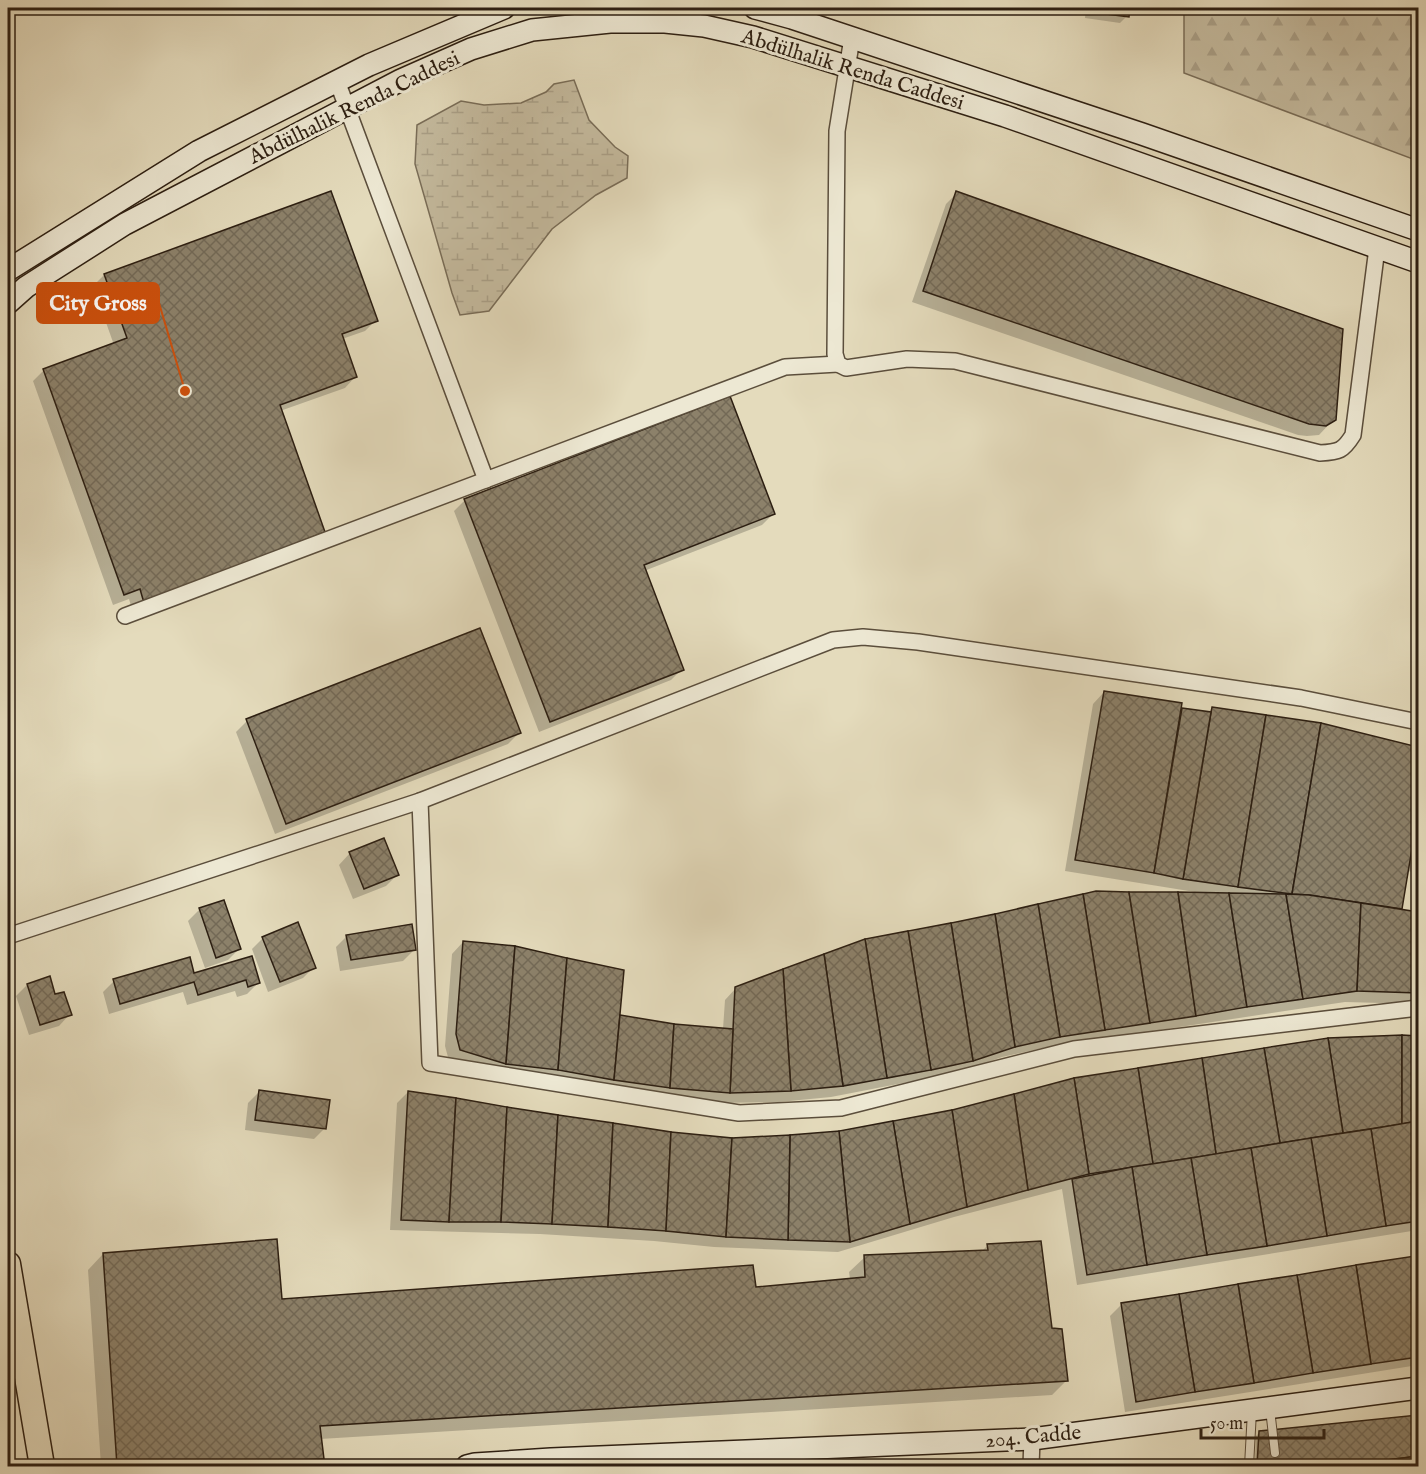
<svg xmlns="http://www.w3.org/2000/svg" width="1426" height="1474" viewBox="0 0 1426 1474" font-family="'IM FELL English',serif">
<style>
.forest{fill:url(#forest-firs);stroke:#796d58;stroke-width:1.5}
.wetland{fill:url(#wetland-marsh);stroke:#796d58;stroke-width:1.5}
.shadow{fill:#0003}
.building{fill:url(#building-cross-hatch);stroke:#2d1f12;stroke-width:1.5}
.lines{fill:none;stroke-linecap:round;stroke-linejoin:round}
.lane-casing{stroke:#5b4e3c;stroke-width:10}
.street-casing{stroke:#5b4e3c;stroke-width:18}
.secondary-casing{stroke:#2d1f12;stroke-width:24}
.primary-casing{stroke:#2d1f12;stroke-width:27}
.lane{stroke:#ede8d3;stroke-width:8}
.street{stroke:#ede8d3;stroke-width:15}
.secondary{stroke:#ede8d3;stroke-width:21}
.primary{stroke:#e4dbbc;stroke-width:24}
.labels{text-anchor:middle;stroke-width:6;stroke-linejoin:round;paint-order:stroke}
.street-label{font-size:21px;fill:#2d1f12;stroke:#ede8d3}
.leader{fill:none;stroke:#cc500d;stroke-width:2}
.callout-dot{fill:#cc500d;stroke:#ede8d3;stroke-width:2}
.callout{fill:#cc500d;stroke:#cc500d;stroke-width:2}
.callout-label{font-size:22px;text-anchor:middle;font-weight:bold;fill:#fff}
</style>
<defs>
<pattern id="forest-firs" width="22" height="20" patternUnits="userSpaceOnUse" patternTransform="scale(1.5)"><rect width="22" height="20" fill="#c5bb9f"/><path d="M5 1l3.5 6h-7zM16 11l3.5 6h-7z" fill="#aaa088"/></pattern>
<pattern id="wetland-marsh" width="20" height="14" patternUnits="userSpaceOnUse" patternTransform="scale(1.5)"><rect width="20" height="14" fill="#c5bb9f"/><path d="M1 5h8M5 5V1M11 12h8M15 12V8" fill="none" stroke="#aaa088"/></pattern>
<pattern id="building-cross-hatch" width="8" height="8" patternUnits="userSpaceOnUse" patternTransform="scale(1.5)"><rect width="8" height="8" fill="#8c816a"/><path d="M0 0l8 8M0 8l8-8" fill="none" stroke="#736956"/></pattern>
</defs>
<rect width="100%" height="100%" fill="#e4dbbc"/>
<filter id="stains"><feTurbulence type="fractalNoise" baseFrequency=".00333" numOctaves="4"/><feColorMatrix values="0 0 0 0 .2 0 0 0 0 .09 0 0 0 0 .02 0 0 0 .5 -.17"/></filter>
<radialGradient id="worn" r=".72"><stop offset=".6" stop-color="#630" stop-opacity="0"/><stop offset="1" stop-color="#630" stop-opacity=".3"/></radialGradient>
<!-- forest -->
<path class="forest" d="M1184,8h234v153l-234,-88z"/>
<!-- wetland -->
<path class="wetland" d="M574,80l15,40 26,27 13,9 -1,22 -31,17 -44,34 -63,82 -29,4 -8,-22 -37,-129 2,-39 44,-24 23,4 37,-2 25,-11 8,-8z"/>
<!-- shadow -->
<g class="shadow">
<path d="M1086,8h43l-2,8 -7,7 -35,-5z"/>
<path d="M957,193l377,226 -15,16 -12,1 -9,-1 -386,-133 34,-98z"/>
<path d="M104,275l272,45 -11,11 -23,8 14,37 -11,12 -65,23 44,121 -12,11 -179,70 -4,-14 -16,6 -80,-224 11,-11 70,-25 -21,-59z"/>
<path d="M465,500l308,14 -11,11 -118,46 38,98 -11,11 -132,52 -85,-221z"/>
<path d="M1104,692l76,17 28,4 4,-5 109,17 97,24v124l-11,-2 -7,39 18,3v91l-73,-2 -298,45 -45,10 -42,15 -129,25 -52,5 -61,1 -269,-42 -4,-15 7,-92 11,-12 155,75 56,8 49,4 2,-29 11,-12 458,-94 1,-2 -130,-21 28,-167z"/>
<path d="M247,721l272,12 -11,11 -233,90 -39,-102z"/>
<path d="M350,853l47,22 -11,11 -33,13 -14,-34z"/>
<path d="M200,909l39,40 -11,11 -23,8 -17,-47z"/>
<path d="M347,936l67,14 -11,11 -63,10 -4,-24z"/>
<path d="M263,938l51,29 -11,11 -35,14 -16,-43z"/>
<path d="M251,958l7,25 -11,11 -10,3 -2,-6 -48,14 -4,-13 -74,22 -6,-22 11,-11 79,-6z"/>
<path d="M27,985l28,11 15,18 -11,12 -30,9 -13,-39z"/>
<path d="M1402,1037h16v193l-341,55 -15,-96 -108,28 -116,35 -124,-5 -60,-6 -114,-7 -150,-4 7,-127 11,-11 262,42 62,6 107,-8z"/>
<path d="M259,1092l66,36 -11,11 -69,-9 3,-27z"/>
<path d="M988,1245l63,84 16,51 -15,15 -732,44 2,19 -8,8h-213l-13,-196 15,-16 178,46 473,-11 96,-10 -1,-7 16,-15 116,-5z"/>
<path d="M1418,1257v108l-293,47 -15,-96 11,-11z"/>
<path d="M1418,1417v49h-163l1,-30 3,-3z"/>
</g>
<!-- building -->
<g class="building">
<path d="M1092,8h38l-1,9 -38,-5z"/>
<path d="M331,191l47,130 -36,13 15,43 -77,28 45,127 -181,71 -4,-14 -16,6 -81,-226 84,-31 -23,-64z"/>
<path d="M956,191l387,138 -7,91 -10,6 -17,-2 -386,-133z"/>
<path d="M730,396l45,118 -131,51 40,105 -134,52 -86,-223z"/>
<path d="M480,628l41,105 -235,91 -40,-105z"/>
<path d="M1104,691l78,12 -28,170 -79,-13z"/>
<path d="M1212,707l54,8 -28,172 -55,-8z"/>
<path d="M1182,708l29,4 -28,167 -29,-6z"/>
<path d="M1266,715l55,8 -29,171 -54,-7z"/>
<path d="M1321,723l97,24v65l-16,97 -93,-14 -17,-1z"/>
<path d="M1418,812v49l-7,-2z"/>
<path d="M384,838l15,37 -35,14 -15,-37z"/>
<path d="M1096,891l33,1 21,131 -45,7 -22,-136z"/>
<path d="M1129,892h49l18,124 -46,7z"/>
<path d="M1178,892l51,1 18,114 -51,9z"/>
<path d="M1229,893l57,1 17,105 -56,8z"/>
<path d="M1083,894l22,136 -45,7 -22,-133z"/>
<path d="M1286,894l23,1 52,8 -4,88 -54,8z"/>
<path d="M224,900l17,49 -25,9 -17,-50z"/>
<path d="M1361,903l57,9v81l-61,-2z"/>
<path d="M1038,904l22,133 -45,10 -20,-133z"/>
<path d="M995,914l20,133 -42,14 -22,-138z"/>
<path d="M298,922l18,46 -36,14 -18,-45z"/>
<path d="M951,923l22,138 -42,9 -23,-139z"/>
<path d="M412,924l4,26 -65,10 -5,-25z"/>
<path d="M908,931l23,139 -44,8 -22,-139z"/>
<path d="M865,939l22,139 -44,8 -19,-132z"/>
<path d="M463,941l52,5 -9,118 -46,-14 -4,-16z"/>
<path d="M515,946l52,12 -9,112 -52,-6z"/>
<path d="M824,954l19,132 -52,5 -8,-122z"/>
<path d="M252,956l8,27 -12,4 -2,-7 -48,15 -4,-13 -74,22 -7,-25 77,-22 4,16z"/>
<path d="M567,958l57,12 -10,110 -56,-10z"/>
<path d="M783,969l8,122 -61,2 5,-106z"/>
<path d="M50,976l5,18 9,-2 8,23 -32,10 -13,-41z"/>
<path d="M620,1015l54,9 -4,64 -56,-8z"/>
<path d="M674,1024l59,5 -3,64 -60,-5z"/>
<path d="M1402,1035v89l-59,9 -15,-95z"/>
<path d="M1402,1035l16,1v85l-16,3z"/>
<path d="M1328,1038l15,95 -63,10 -16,-95z"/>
<path d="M1264,1048l16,95 -64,11 -14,-96z"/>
<path d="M1202,1058l14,96 -63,10 -15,-96z"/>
<path d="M1138,1068l15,96 -64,10 -15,-96z"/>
<path d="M1074,1078l15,96 -61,16 -14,-96z"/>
<path d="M259,1090l71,10 -4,29 -71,-9z"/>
<path d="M408,1091l48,7 -7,124 -48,-2z"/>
<path d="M1014,1094l14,96 -61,17 -15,-97z"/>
<path d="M456,1098l51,9 -6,115h-52z"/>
<path d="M507,1107l51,8 -6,109 -51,-2z"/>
<path d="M952,1110l15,97 -57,17 -17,-103z"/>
<path d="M558,1115l55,8 -5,104 -56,-3z"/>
<path d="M893,1121l17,103 -60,18 -11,-111z"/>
<path d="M1418,1121v100l-32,5 -15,-97z"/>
<path d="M613,1123l58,9 -5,99 -58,-4z"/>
<path d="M1371,1129l15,97 -59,10 -16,-98z"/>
<path d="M839,1131l11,111 -62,-2 2,-105z"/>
<path d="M671,1132l61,6 -6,99 -60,-6z"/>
<path d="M790,1135l-2,105 -62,-3 6,-99z"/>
<path d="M1311,1138l16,98 -60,10 -16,-98z"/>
<path d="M1251,1148l16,98 -60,9 -16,-97z"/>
<path d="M1191,1158l16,97 -60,10 -15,-98z"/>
<path d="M1132,1167l15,98 -60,10 -15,-96z"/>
<path d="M277,1239l5,60 471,-34 3,22 109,-10 -1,-22 124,-5 -1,-6 54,-3 11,87 10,1 6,52 -748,45 4,33 -80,3v4h-127l-14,-213z"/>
<path d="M1415,1256l3,24v77l-47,7 -15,-99z"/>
<path d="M1356,1265l15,99 -58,9 -16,-98z"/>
<path d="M1297,1275l16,98 -59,10 -16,-99z"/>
<path d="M1238,1284l16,99 -59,9 -16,-98z"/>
<path d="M1179,1294l16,98 -59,10 -15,-99z"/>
<path d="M1418,1415v41l-78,10h-83l2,-35z"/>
<path d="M1418,1456v10h-78z"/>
</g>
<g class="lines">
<defs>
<g id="lane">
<path d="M1270,1409l5,44"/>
<path d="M1249,1466l3,-55"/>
</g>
<g id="street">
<path d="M852,38l-15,93 -2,223 3,10 8,4 61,-9 48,2 365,92c19,-1 23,-2 33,-18l24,-187"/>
<path d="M337,81l149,399"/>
<path d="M125,616l660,-249 53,-3"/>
<path d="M420,801l10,262 309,50 102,-5 233,-59 344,-41"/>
<path d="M8,936l412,-135 413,-161 30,-3 55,5 383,56 117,24"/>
<path d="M1031,1466l1,-27"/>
</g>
<g id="secondary">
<path d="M755,8l37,10 350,116 276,96"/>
<path d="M8,270l191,-119 170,-86 135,-57"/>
<path d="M8,303l18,-16 99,-63 276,-144 70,-31 61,-19 78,-8h55l39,4 49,11 252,79 413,146"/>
<path d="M467,1466l8,-2 76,-5 481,-20 386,-51"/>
</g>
<path id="primary" d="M8,1264l34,202"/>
</defs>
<!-- lane casing -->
<use href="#lane" class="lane-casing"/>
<!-- street casing -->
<use href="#street" class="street-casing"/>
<!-- secondary casing -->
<use href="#secondary" class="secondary-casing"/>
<!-- primary casing -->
<use href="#primary" class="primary-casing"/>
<!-- lane -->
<use href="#lane" class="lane"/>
<!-- street -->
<use href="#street" class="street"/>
<!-- secondary -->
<use href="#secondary" class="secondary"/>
<!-- primary -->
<use href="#primary" class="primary"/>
</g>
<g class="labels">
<!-- street labels -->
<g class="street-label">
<text transform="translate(853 69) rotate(17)" y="7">Abdülhalik Renda Caddesi</text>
<text transform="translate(354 107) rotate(-26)" y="7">Abdülhalik Renda Caddesi</text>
<text transform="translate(1033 1436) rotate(-5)" y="7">204. Cadde</text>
</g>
</g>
<!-- callouts -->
<path class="leader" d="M185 391L159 303"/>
<circle class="callout-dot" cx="185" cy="391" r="6"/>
<rect class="callout" x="37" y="283" width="122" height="40" rx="6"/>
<g class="callout-label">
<text x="98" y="310">City Gross</text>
</g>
<!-- margin -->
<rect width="1426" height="1474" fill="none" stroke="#e4dbbc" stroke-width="30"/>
<rect x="9" y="9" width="1408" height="1456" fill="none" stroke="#2d1f12" stroke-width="3"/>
<rect x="15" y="15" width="1396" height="1444" fill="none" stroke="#2d1f12" stroke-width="1.5"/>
<!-- scale -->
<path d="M1201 1429v9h123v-9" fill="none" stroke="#2d1f12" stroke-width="3"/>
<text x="1210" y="1429" font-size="18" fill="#2d1f12" stroke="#ede8d3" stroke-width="4.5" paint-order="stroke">50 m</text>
<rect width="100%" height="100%" filter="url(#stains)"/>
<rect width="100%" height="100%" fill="url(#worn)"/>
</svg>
